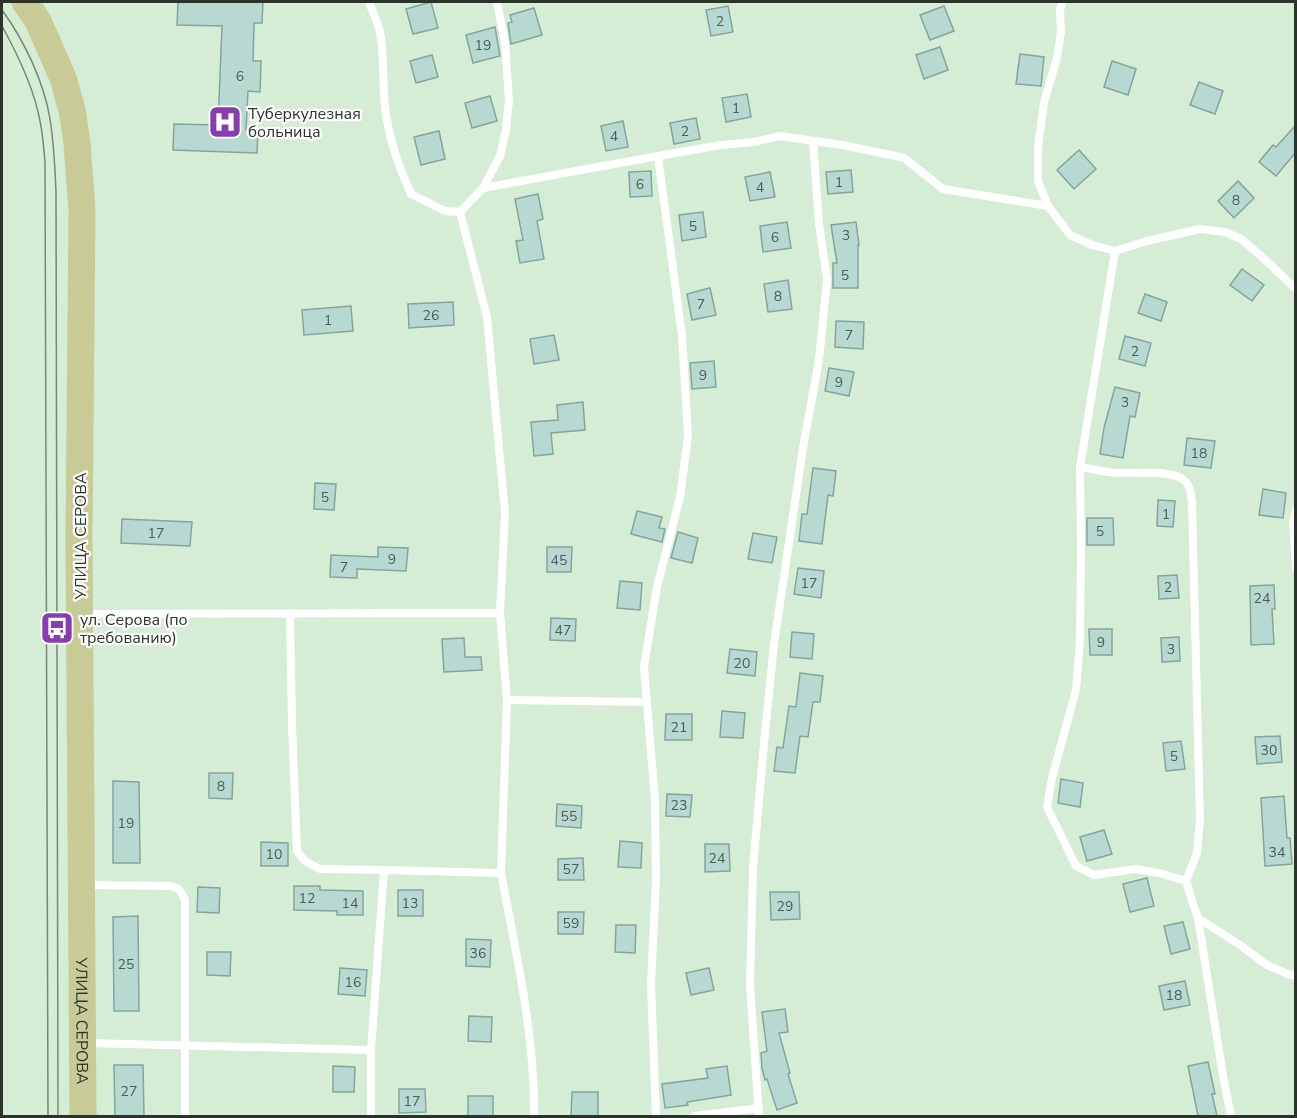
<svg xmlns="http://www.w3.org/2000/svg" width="1297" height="1118" viewBox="0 0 1297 1118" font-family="'Nunito Sans',sans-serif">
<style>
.building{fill:#b7d9d1;stroke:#84a59d;stroke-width:1.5}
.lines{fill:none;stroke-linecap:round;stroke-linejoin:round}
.lane{stroke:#fff;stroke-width:8}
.primary{stroke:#c8cb95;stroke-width:27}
.tram{stroke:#778677;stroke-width:1.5}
.labels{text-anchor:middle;stroke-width:4.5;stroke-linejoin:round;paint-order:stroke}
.number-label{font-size:14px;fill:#4e5c54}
.poi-label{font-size:16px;fill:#2b332b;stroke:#fff;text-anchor:start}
.street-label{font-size:16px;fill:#2b332b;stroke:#fff}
</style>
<rect width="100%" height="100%" fill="#d5ecd5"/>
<!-- building -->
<g class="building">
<path d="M178,2h85l-1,21h-8l-1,38h8l-1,31 -12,-1 -2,39 12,1 -1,22 -84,-3 1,-26 44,1 4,-99 -45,-1z"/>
<path d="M431,2l7,26 -25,6 -7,-25z"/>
<path d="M728,6l5,26 -22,4 -5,-26z"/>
<path d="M944,6l10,25 -24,9 -10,-25z"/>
<path d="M534,8l8,27 -31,9 -3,-21 4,-1 -2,-7z"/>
<path d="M495,27l5,29 -27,7 -7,-28z"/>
<path d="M940,47l8,23 -24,9 -8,-24z"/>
<path d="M1020,54l24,3 -3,29 -25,-2z"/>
<path d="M432,55l6,22 -22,6 -6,-22z"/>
<path d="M1112,61l24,8 -8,26 -24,-8z"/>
<path d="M1199,82l24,9 -8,23 -25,-9z"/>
<path d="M747,94l4,23 -25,5 -4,-24z"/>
<path d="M490,96l7,25 -25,7 -7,-25z"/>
<path d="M696,118l4,21 -26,5 -4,-21z"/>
<path d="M623,121l5,26 -22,4 -5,-25z"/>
<path d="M1296,125v27l-20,24 -17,-14 14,-17 3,2z"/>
<path d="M439,131l6,28 -24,6 -7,-28z"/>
<path d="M1079,150l17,19 -22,20 -17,-19z"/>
<path d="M851,170l2,22 -25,2 -2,-22z"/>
<path d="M651,171l1,25 -22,1 -1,-25z"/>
<path d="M770,172l5,25 -25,4 -5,-24z"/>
<path d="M1238,181l16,17 -20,20 -16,-17z"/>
<path d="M538,194l5,25 -6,2 7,38 -24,4 -4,-22 7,-1 -8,-41z"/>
<path d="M703,212l3,25 -24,4 -3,-26z"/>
<path d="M787,222l4,26 -28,4 -3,-26z"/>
<path d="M856,222l3,23h-1v43h-25v-25h4l-6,-38z"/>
<path d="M1242,269l22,16 -12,16 -22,-16z"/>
<path d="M788,280l4,29 -24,3 -4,-28z"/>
<path d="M710,288l6,27 -24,5 -5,-26z"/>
<path d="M1145,294l22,8 -6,19 -23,-8z"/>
<path d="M453,302l1,23 -45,3 -1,-24z"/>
<path d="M351,306l2,25 -49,4 -2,-25z"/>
<path d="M836,321l28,1 -1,27 -28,-2z"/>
<path d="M554,335l5,25 -25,4 -4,-25z"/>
<path d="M1125,336l26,7 -6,23 -26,-7z"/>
<path d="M714,361l2,26 -24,2 -2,-26z"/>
<path d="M829,368l25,4 -5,24 -24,-5z"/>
<path d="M1115,387l25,6 -5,24 -5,-1 -7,42 -23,-4 4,-26z"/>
<path d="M583,402l2,28 -34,3 2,21 -19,2 -3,-34 27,-2 -1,-15z"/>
<path d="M1187,438l28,3 -4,27 -27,-3z"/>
<path d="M813,468l23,3 -3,25 -5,-1 -6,49 -23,-3 3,-27h5z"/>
<path d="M315,483l21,1 -2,26 -20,-1z"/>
<path d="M1263,489l23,4 -3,25 -24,-3z"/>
<path d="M1158,500l17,1 -2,26 -16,-1z"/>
<path d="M637,511l25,6 -3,11 6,1 -3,13 -31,-8z"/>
<path d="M1087,518h26l1,27h-27z"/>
<path d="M122,519l70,3 -2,24 -69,-3z"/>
<path d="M678,532l20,6 -6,25 -21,-5z"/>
<path d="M753,533l24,4 -5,26 -24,-4z"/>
<path d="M378,547l30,1 -2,23 -49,-2v9l-27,-1 1,-22 47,2z"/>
<path d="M547,547h25l-1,25h-24z"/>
<path d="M798,568l26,3 -3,27 -27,-4z"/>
<path d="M1177,575l2,23 -20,1 -1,-23z"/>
<path d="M620,581l22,2 -2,27 -23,-2z"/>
<path d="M1274,585l1,24h-3l2,35 -23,1 -1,-59z"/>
<path d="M551,618l25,1 -1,22 -25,-1z"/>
<path d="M1089,629h23v26h-22z"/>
<path d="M792,632l22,2 -2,25 -22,-2z"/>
<path d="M1179,637l1,24 -18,1 -1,-24z"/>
<path d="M464,638l1,19h16l1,13 -38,2 -2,-33z"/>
<path d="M730,649l27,3 -2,24 -28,-3z"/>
<path d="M800,673l23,3 -3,26h-7l-5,35 -8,-1 -5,37 -21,-2 3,-24 6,1 6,-42 7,1z"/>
<path d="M722,711l23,2 -2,25 -23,-1z"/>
<path d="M666,714h26v26h-27z"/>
<path d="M1280,736l2,26 -25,2 -2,-27z"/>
<path d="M1181,741l4,28 -19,2 -3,-28z"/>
<path d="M209,773h24l-1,26 -23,-1z"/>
<path d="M1061,779l22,4 -3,24 -22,-4z"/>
<path d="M113,781l26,1 1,81h-27z"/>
<path d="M667,794l25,1 -2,22 -24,-1z"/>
<path d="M1284,796l3,42h3l2,26 -27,2 -4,-68z"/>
<path d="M557,804l25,2 -1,22 -25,-2z"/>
<path d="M1104,830l8,24 -25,7 -7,-24z"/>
<path d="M620,841l22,2 -1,25 -23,-1z"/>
<path d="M261,842l27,1v23h-27z"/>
<path d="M705,844h24l1,27 -25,1z"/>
<path d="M583,858l1,22h-26v-21z"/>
<path d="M1147,878l7,28 -24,6 -7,-28z"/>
<path d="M294,886h26v4l43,1v24h-26v-4l-43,-1z"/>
<path d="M198,887l22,1 -1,25 -22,-1z"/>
<rect x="398" y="890" width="25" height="26"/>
<path d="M770,892h29l1,27 -29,1z"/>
<path d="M558,912h26l-1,22h-25z"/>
<path d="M138,916l1,95h-25l-1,-94z"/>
<path d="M1183,922l7,27 -19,5 -7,-28z"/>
<path d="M616,925h20l-1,28 -20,-1z"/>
<path d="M466,939l25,1 -1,27 -24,-1z"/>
<path d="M207,952h24l-1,24 -23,-1z"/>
<path d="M340,968l27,2 -2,26 -27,-2z"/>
<path d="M709,968l5,22 -23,5 -5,-22z"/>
<path d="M1185,981l5,24 -26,5 -5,-24z"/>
<path d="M785,1009l3,23 -9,1 11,40 -2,1 9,29 -20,7 -10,-31 -2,1 -3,-12 -1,-15 6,-2 -5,-39z"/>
<path d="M469,1016l23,1 -1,25 -23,-1z"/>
<path d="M1208,1062l7,32h-3l5,22h-19l-10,-50z"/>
<path d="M114,1065h29l1,51h-29z"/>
<path d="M333,1066l22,1 -1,25h-21z"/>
<path d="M727,1066l4,29 -44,7 1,3 -23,3 -3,-24 46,-6 -2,-9z"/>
<path d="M399,1089h26l1,23 -27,1z"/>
<path d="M572,1092h26v24h-27z"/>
<rect x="468" y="1096" width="25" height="20"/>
</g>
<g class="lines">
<!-- lane -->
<g class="lane">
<path d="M369,2c3,8 7,17 10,26 6,24 3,53 6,78 3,31 13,59 26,88l34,17 15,1 27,105 18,196 -5,100"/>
<path d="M1062,2l-2,8 1,22 -4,26 -13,44 -6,45v34l10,25 22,29 22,10 23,6 32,-10 53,-12 25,3 16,7 19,16 36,34"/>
<path d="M483,188l175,-32 63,-11 33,-3 26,-6 62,9 49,10 13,3 39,31 105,17"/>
<path d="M460,212l23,-24 17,-32 6,-26 3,-30 -4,-57 -8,-41"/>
<path d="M1115,251l-35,216c13,2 27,6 41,6 16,1 52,-4 64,8 6,6 6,14 7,22l8,317 -3,33 -11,28 7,23 5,14 42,27 27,20 21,9 8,2"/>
<path d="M1080,467l1,81 -1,93 -4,49 -24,88 -5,29 29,59 18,9 41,-6 24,4 27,8"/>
<path d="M1296,509l-3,14 3,45"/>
<path d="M290,613l2,113 5,125 8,10 15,8 64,1"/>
<path d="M84,614l416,-1 7,87 -6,173 -117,-3 -13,180v66"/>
<path d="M507,700l139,2"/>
<path d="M501,873c15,80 34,161 33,243"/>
<path d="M85,885l86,1 8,3 6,11v216"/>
<path d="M1198,918l25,158 8,40"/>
<path d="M87,1043l284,7"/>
<path d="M656,1116l-5,-133 5,-103 -1,-79 -11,-134 13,-80 23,-90 8,-61 -6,-100 -24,-180"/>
<path d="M695,1116l64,-8"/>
<path d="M759,1116l-9,-130 3,-118 11,-125 10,-99 29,-196 16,-88 8,-81 -8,-55 -6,-83"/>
</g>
<!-- primary -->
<path class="primary" id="s1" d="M25,2l13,19 25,57 9,32 5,33 5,67 -3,328 4,578"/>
<!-- tram -->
<g class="tram">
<path d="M2,10c22,30 42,72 48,109 4,24 5,49 6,73l2,924"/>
<path d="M2,26c16,29 32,62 38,95 3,14 4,28 5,42l3,953"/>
</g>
</g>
<!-- icons -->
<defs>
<symbol id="hospital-square" viewBox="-11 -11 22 22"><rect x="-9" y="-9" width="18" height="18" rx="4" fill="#883daf" stroke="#fff"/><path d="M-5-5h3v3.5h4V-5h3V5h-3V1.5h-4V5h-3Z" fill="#fff"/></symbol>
<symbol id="bus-square" viewBox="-11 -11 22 22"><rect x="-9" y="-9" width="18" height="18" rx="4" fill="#883daf" stroke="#fff"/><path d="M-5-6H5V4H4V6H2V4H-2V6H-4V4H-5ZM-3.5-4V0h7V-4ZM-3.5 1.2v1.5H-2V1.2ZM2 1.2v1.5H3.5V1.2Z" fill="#fff"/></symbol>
</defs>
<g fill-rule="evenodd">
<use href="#hospital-square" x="206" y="103" width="38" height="38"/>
<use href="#bus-square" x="38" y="609" width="38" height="38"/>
</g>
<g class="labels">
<!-- number labels -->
<g class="number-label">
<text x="720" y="26">2</text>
<text x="483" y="50">19</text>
<text x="240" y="81">6</text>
<text x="736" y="113">1</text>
<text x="685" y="136">2</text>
<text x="614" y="141">4</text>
<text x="839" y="187">1</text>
<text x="640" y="189">6</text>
<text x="760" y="192">4</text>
<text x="1236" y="205">8</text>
<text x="693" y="231">5</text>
<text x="846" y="240">3</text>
<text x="775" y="242">6</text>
<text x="845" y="280">5</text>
<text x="778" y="301">8</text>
<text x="701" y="309">7</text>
<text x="431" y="320">26</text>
<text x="328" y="325">1</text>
<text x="849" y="340">7</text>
<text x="1135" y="356">2</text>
<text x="703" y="380">9</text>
<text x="839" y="387">9</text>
<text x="1125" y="407">3</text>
<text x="1199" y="458">18</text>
<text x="325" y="502">5</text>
<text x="1166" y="519">1</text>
<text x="1100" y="536">5</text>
<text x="156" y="538">17</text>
<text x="392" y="564">9</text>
<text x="559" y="565">45</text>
<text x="344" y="572">7</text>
<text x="809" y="588">17</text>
<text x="1168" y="592">2</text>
<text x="1262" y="603">24</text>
<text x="563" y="635">47</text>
<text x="1101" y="647">9</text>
<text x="1171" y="654">3</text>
<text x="742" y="668">20</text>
<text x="679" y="732">21</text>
<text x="1269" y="755">30</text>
<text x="1174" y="761">5</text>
<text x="221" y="791">8</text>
<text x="679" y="810">23</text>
<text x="569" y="821">55</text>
<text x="126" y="828">19</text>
<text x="1277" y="857">34</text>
<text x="274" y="859">10</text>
<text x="717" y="863">24</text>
<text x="571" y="874">57</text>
<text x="307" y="903">12</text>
<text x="350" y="908">14</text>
<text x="410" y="908">13</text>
<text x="785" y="911">29</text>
<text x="571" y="928">59</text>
<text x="478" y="958">36</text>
<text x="126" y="969">25</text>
<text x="353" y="987">16</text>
<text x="1174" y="1000">18</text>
<text x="129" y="1096">27</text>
<text x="412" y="1106">17</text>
</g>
<!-- poi labels -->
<g class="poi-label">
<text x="248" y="119">Туберкулезная<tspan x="248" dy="18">больница</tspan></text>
<text x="80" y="625">ул. Серова (по<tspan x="80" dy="18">требованию)</tspan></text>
</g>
<!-- street labels -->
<g class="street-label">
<text transform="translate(80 536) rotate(-90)" y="6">УЛИЦА СЕРОВА</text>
<text dy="6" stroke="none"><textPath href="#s1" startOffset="1030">УЛИЦА СЕРОВА</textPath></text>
</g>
</g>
<!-- border -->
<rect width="1297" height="1118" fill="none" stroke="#2b332b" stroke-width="6"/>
</svg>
